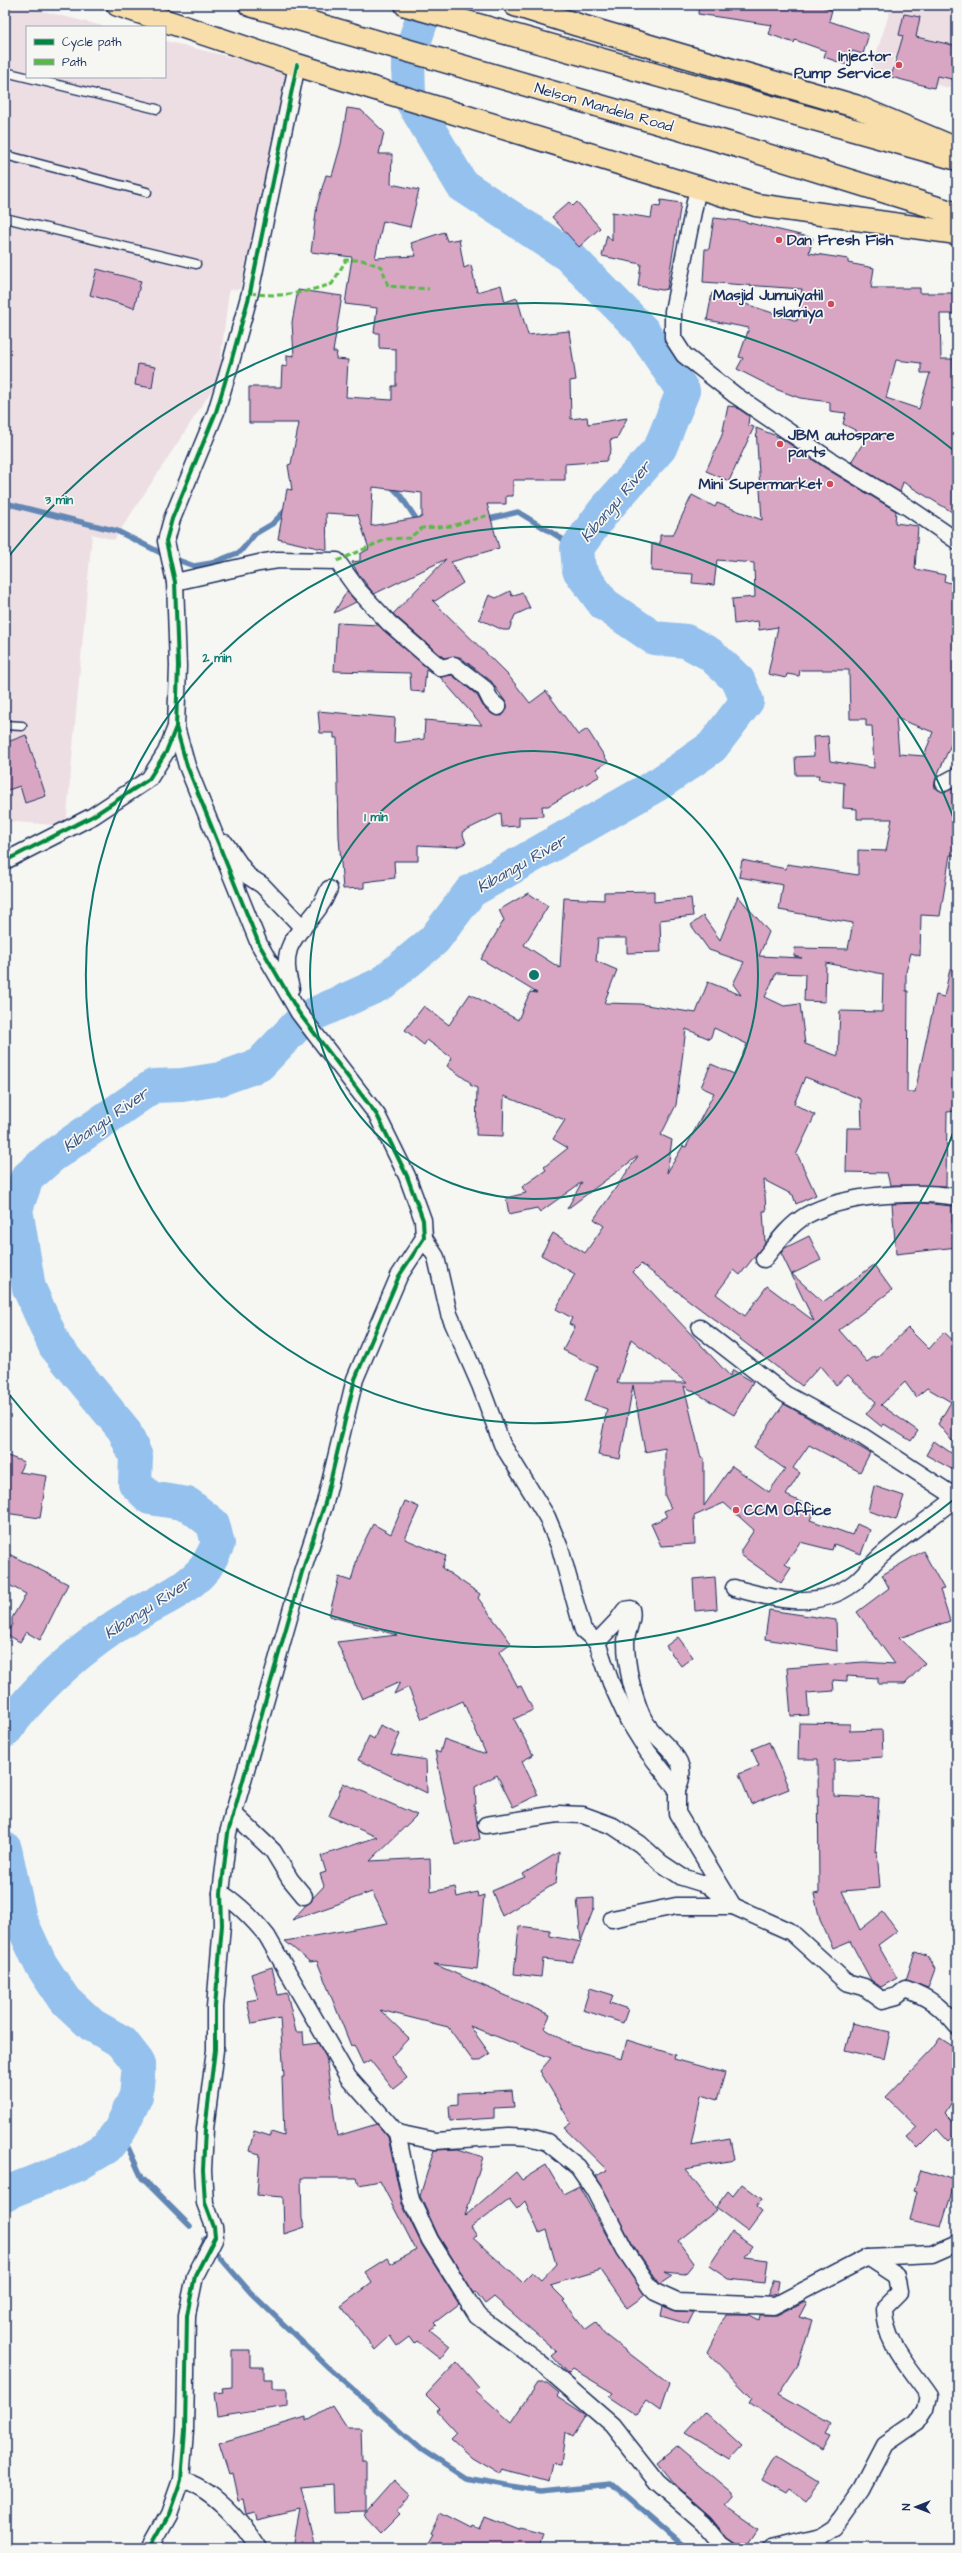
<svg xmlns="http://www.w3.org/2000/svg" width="962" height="2553" viewBox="0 0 962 2553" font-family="'Architects Daughter',sans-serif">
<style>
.built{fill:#eddee4}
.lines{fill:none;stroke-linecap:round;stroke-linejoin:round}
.stream{stroke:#6487b4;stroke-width:5.5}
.river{stroke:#94c1ed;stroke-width:34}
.building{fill:#d8a6c3;stroke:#1b2f5e;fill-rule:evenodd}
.service-casing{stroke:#1b2f5e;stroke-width:11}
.minor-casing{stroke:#1b2f5e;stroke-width:19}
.primary-casing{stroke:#1b2f5e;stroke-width:25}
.trunk-casing{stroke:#1b2f5e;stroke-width:25}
.service{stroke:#f6f6f2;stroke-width:8}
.minor{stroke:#f6f6f2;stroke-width:16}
.primary{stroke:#f8deab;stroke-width:22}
.trunk{stroke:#f8deab;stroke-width:22}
.quiet{stroke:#58b947;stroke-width:3;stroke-dasharray:6 3;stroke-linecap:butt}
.cycleway-casing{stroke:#f6f6f2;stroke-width:6}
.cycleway{stroke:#00873e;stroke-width:4}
.ring{fill:none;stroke:#0f766e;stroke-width:2}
.poi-dot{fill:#d1495b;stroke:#f6f6f2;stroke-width:1.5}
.labels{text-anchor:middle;stroke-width:3.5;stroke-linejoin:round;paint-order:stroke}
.poi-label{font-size:15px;font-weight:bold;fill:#1b2f5e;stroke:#f6f6f2;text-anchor:end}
.street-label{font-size:15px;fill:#1b2f5e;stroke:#f6f6f2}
.water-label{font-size:16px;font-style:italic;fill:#395482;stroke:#f6f6f2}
.centre{fill:#0f766e;stroke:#f6f6f2;stroke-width:2}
.ring-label{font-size:12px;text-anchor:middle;font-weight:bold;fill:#0f766e;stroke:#f6f6f2;stroke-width:3.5;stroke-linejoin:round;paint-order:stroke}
</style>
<rect width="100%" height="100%" fill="#f6f6f2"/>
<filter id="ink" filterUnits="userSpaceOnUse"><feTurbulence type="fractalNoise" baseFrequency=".025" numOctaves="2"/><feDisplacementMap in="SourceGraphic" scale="8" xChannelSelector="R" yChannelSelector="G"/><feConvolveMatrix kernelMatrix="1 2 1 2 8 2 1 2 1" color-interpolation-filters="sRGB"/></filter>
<g filter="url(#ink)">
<!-- built -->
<g class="built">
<path d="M5,5h13l89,22h-80v50h138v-36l118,29 5,12 -48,207 -11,1 -11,91 -104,159 -22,-6 -26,292 -61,-5z"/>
<path d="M892,5h65v54l-7,29 -25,-6 -13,-22 -17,-6 -6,25 -19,-6z"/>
</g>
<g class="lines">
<!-- stream -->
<g class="stream">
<path d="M391,486l9,9 19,28"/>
<path d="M5,503l112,28 50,25 27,10 18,-3 28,-11 15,-18 17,-10 16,-16"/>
<path d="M485,520l33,-8 59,36"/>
<path d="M120,2130l22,48 48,48"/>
<path d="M204,2239l47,54 78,75 93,82 43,28 76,13 70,-7 74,64"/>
</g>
<!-- river -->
<g class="river">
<path d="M5,1731c30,-42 66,-74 108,-103 29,-21 68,-31 92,-60 5,-7 9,-16 13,-24l-5,-20 -25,-20 -38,-6 -15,-15 1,-26 -12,-27 -69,-84 -26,-58 -13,-79 11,-31 25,-22 101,-70 29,-1 38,-6 39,-14 44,-46 78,-35 53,-44 37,-49 189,-108 52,-36 35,-46 -9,-21 -28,-26 -24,-13 -32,-3 -50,-34 -25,-34 -2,-22 27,-37 56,-63 23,-57 -40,-60 -75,-76 -106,-70 -53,-89 -1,-36 19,-55"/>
<path d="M5,1849l15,70 20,44 23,35 29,27 30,17 17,22 -3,32 -16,34 -13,17 -30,18 -66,26 -6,4"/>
</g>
</g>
<!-- building -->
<g class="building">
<path d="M699,5h118l15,5 -3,11 39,13v3l-5,17 -11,-3 -5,14 -23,-8 2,-6 -31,-11 -1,3 -25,-9 3,-9 -74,-11z"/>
<path d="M904,14l16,3 -4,20 41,9v34l-20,-4 -3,12 -43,-11 12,-41 -4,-1z"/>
<path d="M347,108l14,2 23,22 -5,22h13l-1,30 28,6 -9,37 -27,-6 -8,37 41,-2 -5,-13 33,-11 3,9 12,-2 5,29 7,-3 6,27 24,-7 4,17 12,-4 11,37 41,-4 7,49 -6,1 1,38 16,-2 1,7 39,-6 -10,20 -7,2 1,10 -5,11 -41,3v16h-52v16h-7v8h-19l12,44 -48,14 12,21 -28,18 -3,-1 76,75 22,28 16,-12 32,44 9,-6 21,33 -12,7 4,7 -52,30h-6l1,10 -24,1v9l-17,1 -1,-14 -39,19 4,11 -10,4 -38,-2v16h-24l1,17 -31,4v6l-21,1 -4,-52 -2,-99h-3v-5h-14l-2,-22 77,7 -1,25 30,-4 1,-19 57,5 -42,-48 12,-2 25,20 6,11 9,8 10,2 5,-8v-4l-16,-23 -31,-24 -16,1 -51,-44 53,-55 -72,35 -17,-22 -5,-10 8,-1v-7l9,-5 -11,-34 -32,-2 1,37 -49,-11 9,-50 5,1 -4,-25 3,-1 8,-41h-50v-36h32l1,-21 5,1v-12l7,1 -2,-34 6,-32 44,6 -9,56h4l-1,7 12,1 -2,37 46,3v-14h4v-37l-17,-1v-15h-5l3,-25 -32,-4 7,-47 -41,-5 6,-47 9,-30 6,1 9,-32zM373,487l49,6v24l-51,9z"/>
<path d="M661,200l20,3 -14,86 -5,1 -24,-4 3,-22 -39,-8 5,-21 5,6v-29l39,6 2,-12 7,1z"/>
<path d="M569,202l4,4 4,-4 23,26 -21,19 -27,-30z"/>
<path d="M714,218l27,3 72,17 -4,15 39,6v4l26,5 -3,20h49v5h37v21h-17l1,45h12l1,22 3,1v133l-54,-33 -3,10 -49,-30 16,-25 -11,-3 1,-3 -14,-7 3,-11 -16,-2v-9l-30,-4 -22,-8 -41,-21 6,-11 -4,-1 10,-29 -42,-8 5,-27 85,28 5,-32 -99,-7 2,-33h4zM896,360l25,3v10h9l-11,36 -33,-11z"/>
<path d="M97,269l44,12 -7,27 -44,-13z"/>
<path d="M138,364l17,3 -3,21 -17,-3z"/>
<path d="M728,406l8,1 13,9 -1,9 6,2 -25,54 -23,-10 16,-36z"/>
<path d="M756,428l23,9 46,31 71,43 -1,12 23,3 -3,43 30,6 -1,6 13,4v157l-4,-2 -17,38 -2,9 10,5 13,-5v68h-7l-10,61 -19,-1 -1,41 -9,-3 -5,19v19h2l-1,101h8l21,-97 8,2 6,-28 7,1v84h-4v39l4,-1v19l-10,1 -1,74 -56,-1 -3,-12 -41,-1 1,-44h15l-1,-29 -56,-22 -11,27 21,11 -19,40 2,1 18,39 -20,9 -3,-9 -29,-15 2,31h-3l2,32 -25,32 -6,-5 -18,24 29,22 22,-30 47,35 -33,-68 4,-5 24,-12 12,24 -29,14 31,28 51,-37 18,25 -53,40 28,32 8,-6 1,2 32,-30 21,21 15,-17 13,12v103l-19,-23 13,-22 -24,-14 -11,9 -11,-15 -24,23 37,26 -7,10 -27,-17 -2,3 -16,-13 10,-12 -28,-27 -12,10 -16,-19 -18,20 -161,-122 -8,8 97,104 3,-6 20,12 -19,33 -50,-29 17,72h3v48l28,-40 37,26 16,-23 -31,-22 30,-43 86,49 -10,19 -51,-27 -16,23 7,5 -14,22 29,14 -5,11 42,15 5,-11 13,6 -9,24 -27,-10 -2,6 -32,-8 -15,22 6,4 -10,15 -40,-28v-5l13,-20 -30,-27 -30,13 1,28 -34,2 -10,-22 16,-7 -3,-6 7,-3 -6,-12v-48l-20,4 -12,-67 -13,74 -22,-4 9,-46 -22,-8 12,-34 -34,-17 12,-23 -6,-3 3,-6 -16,-9 19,-35 -34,-19 12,-22 32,20 19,-27 -10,-7 44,-63 -71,53 15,-27 -42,30 -3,-4 -28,6 -3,-16 20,-5 -4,-6 24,-17 -2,-3 24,-19 -15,-9 12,-19 -61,-24 -1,40 -27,-1 1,-47 -7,-3 1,-2 -24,-17 5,-8 -25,-18 -3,5 -19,-15 19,-24 25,19 21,-31 48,26 12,-28 7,1 -56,-34 23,-39 -5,-10 29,-17 20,13 -24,39 36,23 4,-70 40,2v-8l50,-1v11l37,-4 2,18 -33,4 1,32 -34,1v-15h-29l-2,23 21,9 -13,33 36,1 56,9 12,-31 33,13 -8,-11 11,-22 -35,-12 -18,-25 12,-9 17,24 18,-44 31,36 -10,24 43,2 -8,-2 1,-8 53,1 5,-26 -74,-13 4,-25 -44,-8 3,-17 44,9 1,-5 71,11v-25l28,1 6,-32h-35v-10l-14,-1 1,-25 -26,-4 1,-4h-23l-1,-18 19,-1 -1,-19 15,-1 2,25 44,7 -2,-42h-6v-7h-16l-1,-49h-49l-1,6 -12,-2 -1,4 -18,-4 10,-47 -19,3 -1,-9 -24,3 -2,-25 23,-2 -1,-34 -37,-3 -3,25 -22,-2 1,-9 -42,-3 1,-27h8v-9h13l19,-40 23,12 2,-4 45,17zM896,718l37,14 -9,24 -25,-2zM826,963l57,11 -1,38 -42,-1 -2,45 -33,-12 -5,-40 -16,2 -19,-9 11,-24 29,1 -1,27 21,1zM714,1028l33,16 -13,30 -23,-10 -10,23 13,6 -28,54 -3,-1 -16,27 5,-33 -11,-5 15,-30 10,-76 24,10zM631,1339l56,44h-70z"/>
<path d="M347,591l9,11 -22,11z"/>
<path d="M510,591l2,5 10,-4 8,16 -15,7 -6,15h-6l-24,-11 10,-24 7,3z"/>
<path d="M337,623l41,2 60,52 -12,-8 -2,23 -13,-1 -1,-18 -76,-2z"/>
<path d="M26,735l20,61 -21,7 -5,-17 -15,5v-48z"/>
<path d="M921,1203l31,3v17h5v24l-61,7 -4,-50z"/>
<path d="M934,1441l23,16v15l-31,-17z"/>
<path d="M5,1455l19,7 -5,10 28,4 -7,42 -35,-5z"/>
<path d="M874,1486l30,10 -8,24 -28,-9z"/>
<path d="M405,1501l14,6 -14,32 41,17 -4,12 38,26 -2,4 33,45 -12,9 19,35 3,-1 12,24 -19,9 19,36 -11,6 16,34 -25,12 -16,-32 -22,12 1,17 -2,1 6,34 -25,6 -20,-94 5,2 4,-14 42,15 -23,-53 -41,18 -14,-32 -14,7 6,-12 -38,17 -25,-57 60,-7 -68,-19 10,-39 12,4 8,-29 14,-28 18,10z"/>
<path d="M923,1551l21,38 -4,1 10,31 -51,17 26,25 -20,21h-27v-6l-31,-2v5l-14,-1 1,11 -27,2 2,22 -18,1 -4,-48 76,-6 32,2 -38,-52 32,-24 -7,-13z"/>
<path d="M5,1552l63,32 -28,56 -14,-8 -6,10 -14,-8 6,-9v-7l14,-24 -21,-11z"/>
<path d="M715,1577l2,32 -22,2 -2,-32z"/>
<path d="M769,1610l67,10 1,31 -72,-12z"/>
<path d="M678,1637l15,20 -12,9 -15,-20z"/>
<path d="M799,1723l51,1v7l32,-1 1,27 -49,3v36l45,2 -4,54 2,-1 3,37 -38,3 18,39 23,-18 14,19 -19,14 19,33 -16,9 -10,-7 -21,-39 -17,7 -13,-28 -6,-26 5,-1 -1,-134h-20z"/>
<path d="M380,1725l20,9 -9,20 35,6 1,33 -69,-33 11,-24 5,3z"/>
<path d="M769,1742l20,47 -38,15 -12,-30 20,-8 -7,-17z"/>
<path d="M343,1783l74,32 -47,46 60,-3 1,34 24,-5 2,10 20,-5 1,5 6,-2 -7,74 -43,-5 116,51 -6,13 27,17 51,14 5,-19 48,15 -1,4 51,14 -8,27 -16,-5 -10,50 39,-7 4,22 -49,9 32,41 -39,31 16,22 -9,11 -21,-2 8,4 -12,8 -27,-39 -37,-69 11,-6 -43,-42 7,-5 -31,-52 11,-13 -81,-32 20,28 -11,7h-6l-25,-34 -68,-17 29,28 -18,19 16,21 -14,11 -23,-29 -7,4 -9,-19 -3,1 -34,-85 -7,1 -25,-21 103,-18 -16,-31 -80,28 32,-34 -4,-12 6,-2 -5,-16 56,-19 -48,-21z"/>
<path d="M559,1852l-3,31 -54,33 -10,-25 33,-14 -2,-3z"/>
<path d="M594,1898v10l-13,33 -4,-42z"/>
<path d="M519,1926l31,4v6l31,6 -9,20 -29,-3 -2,18 -27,-3z"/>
<path d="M915,1952l12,4 8,13 -7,19 -22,-8z"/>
<path d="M272,1967l6,28 9,-2 9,39h7l1,13 14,-2 8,14 11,79 40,-12 11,13 14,67 20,41 37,59 -25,19 2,2 -6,5 20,16 -10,13 -23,-18 -3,3 -5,-7 -12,9 -7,-10 -15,14 -34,-44 31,-23 -7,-11 22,-14 4,6 25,-14 -36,-69 -21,4 -2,-7h-56l1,41 3,8 -21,7 -1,-37 -26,-2 3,-41 -11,-3 5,-20 16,5 1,-4 13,4 -2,-60h2l-4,-58 -28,6 -5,-23 11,-2 -7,-25z"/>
<path d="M590,1988l23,7 -3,8 18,6 -5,14 -40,-13z"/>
<path d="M852,2023l38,9 -6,27 -39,-9z"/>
<path d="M940,2038l17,11v45l-12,19 12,12v7l-9,9 -11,-12 -19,19 -11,-12 10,-9 -31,-30 46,-48z"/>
<path d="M512,2090l2,17 -20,1v10l-44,3 -1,-15 9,-1v-12z"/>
<path d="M458,2149l25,8 -18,59 51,-44 6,8 24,-15 17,29 16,-8 38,68 28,41 -18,13 -26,-38 -51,15 15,15 -2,1 23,29 10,-7 8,11 65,50 -9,27 -14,-10 -10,14 -27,-18 4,-4 -40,-24 -5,5 -16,-18 5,-4 -63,-55 -9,7 -9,-12 -2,1 -36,-58 -18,-39 14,-46zM509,2199l8,10 8,-8 14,32 7,-3 10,34 -15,16 -9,-8 -10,10 -49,-44 4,-2 -6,-9z"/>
<path d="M921,2170l34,11 -14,46 -31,-7 7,-29 -3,-1z"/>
<path d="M742,2184l20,15 -6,8 6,5 -14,19 -32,-24 12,-16 5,5z"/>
<path d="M732,2232l20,14 -8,11 24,3 -3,23 -37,-4 -19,-13z"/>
<path d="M774,2280l5,1 -2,13 -10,2z"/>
<path d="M805,2301l2,1 -8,15 13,4 -14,44 -20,30 53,30 -5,9 5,2 -8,14 -74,-47 3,-5 -45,-46 19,-38h22l11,6 1,-5h18z"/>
<path d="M663,2306l13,5 18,1 -6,12 -27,-8z"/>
<path d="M232,2350h18v17h14v12h8v9h15v18l-70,11 -3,-24 9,-1 -1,-4 10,-1z"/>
<path d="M457,2362l22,26 -3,3 35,31 26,-39h10l12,10 -2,3 29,19 -14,22 -7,-4 -4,31 -8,-1 -4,19 -47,-13 -3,5 -27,-16 -21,-19 6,-6 -20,-22 3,-2 -14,-14z"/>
<path d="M332,2405l15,23h14l1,32h4v52l-32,1 -1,-29 -32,3 15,61h-23l7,-38 -44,10 -2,-7 -8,2 -3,-16 -5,1 -6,-27 -3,1 -10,-31 87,-26v4z"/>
<path d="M704,2412l38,35 -12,13 -45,-27z"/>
<path d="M677,2446l56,47v5l-8,9 32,22 -13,19 -17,-11 -16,-20 -35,-31 -19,-23z"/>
<path d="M776,2456l42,26 -14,19 -16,-12 -3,4 -23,-13z"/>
<path d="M394,2481l16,15 -13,15 3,3 -19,19 -17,-18z"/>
<path d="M440,2513l31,16 1,-2 7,3 5,-14 36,14 1,-2 22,6 -4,14h-115l8,-14 -2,-1z"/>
</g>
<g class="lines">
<defs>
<g id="service">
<path d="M5,72l152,37"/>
<path d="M5,155l142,37"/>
<path d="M5,218l191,46"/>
<path d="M5,725l17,1"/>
</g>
<g id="minor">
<path d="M698,187l-25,124v27l11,17 51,40 95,65 79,48 48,33"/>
<path d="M175,582l84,-19 19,-3 59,1 21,29 31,33 52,45 13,-3 31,24 6,12 7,6"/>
<path d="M944,783l13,-7"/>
<path d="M225,843l23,33 14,9 41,43"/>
<path d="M5,861l88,-45 56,-37 17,-27 10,-25 2,-61 -3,-84 -9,-41 6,-22 44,-107 15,-50 19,-69 47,-228"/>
<path d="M291,988c-17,-55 21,-56 38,-99"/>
<path d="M424,1238l12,19 13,57 31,71 22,59 45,73 13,31 23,82 14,12 14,41 17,37 20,32 29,37v24l56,93"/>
<path d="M764,1259c12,-15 25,-34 43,-44 39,-21 107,-25 150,-18"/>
<path d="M700,1328l85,66 77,42 95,62"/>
<path d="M734,1588c41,11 83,23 120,-5 11,-9 19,-21 30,-30 23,-20 49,-36 73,-56"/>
<path d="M597,1642l20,-21 8,-11 6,-1c3,11 -5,22 -5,33 0,24 7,53 16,74 12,28 53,39 35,73"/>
<path d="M233,1813l40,38 17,28 14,17"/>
<path d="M486,1825l72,-11 25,1 30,11 27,18 21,19 21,14 26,8 14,12"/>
<path d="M221,1893c19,12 32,26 46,43l81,141 49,56 14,67 19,40 47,75 60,45 75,65 45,57 47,41 17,21 6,4"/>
<path d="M612,1919l64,-13h57l58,26 55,50 18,5 18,13 15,-4 9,-7c24,9 34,17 51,37"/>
<path d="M397,2133l38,8 74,-5 20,1 18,5 31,25 16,23 31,60 25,37 5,5 22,10 97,4 94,-49 64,-3 25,-11"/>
<path d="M181,2480c31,8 60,41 77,68"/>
<path d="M150,2548l19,-34 12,-34 4,-49 2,-116 8,-39 20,-39 -1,-10 -9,-24 -2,-33 2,-41 10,-79v-43l7,-82 -1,-32 7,-60 74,-261 23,-69 30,-124 44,-103 25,-38 -1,-18 -16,-44 -30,-61 -78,-102 -40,-69 -72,-178 -11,-39"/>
<path d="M771,2548l50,-12 14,-9 27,-38 23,-44 32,-22 9,-14 3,-13c-19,-28 -45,-53 -45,-88l16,-16 -3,-16 -29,-19"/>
</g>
<g id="primary">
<path d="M250,5l478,138 229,71"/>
<path d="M406,5l551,154"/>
</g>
<g id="trunk">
<path d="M118,5l179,60 459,140 201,28"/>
<path d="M515,5l63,20 277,81 102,43"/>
</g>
</defs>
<!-- service casing -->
<use href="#service" class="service-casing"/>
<!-- minor casing -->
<use href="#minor" class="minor-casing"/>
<!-- primary casing -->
<use href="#primary" class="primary-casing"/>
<!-- trunk casing -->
<use href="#trunk" class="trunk-casing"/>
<!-- service -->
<use href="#service" class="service"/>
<!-- minor -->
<use href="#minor" class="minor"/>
<!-- primary -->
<use href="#primary" class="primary"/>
<!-- trunk -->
<use href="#trunk" class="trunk"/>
<!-- quiet -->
<g class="quiet">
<path d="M250,293c32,5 52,0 82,-9l14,-24h16l20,7 6,19 41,3"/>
<path d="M337,561l50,-22 22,-1 13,-10 29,-2 38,-11"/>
</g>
<defs>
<g id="cycleway">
<path d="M5,861l88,-45 56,-37 17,-27 10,-25 2,-61 -3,-84 -9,-41 6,-22 44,-107 15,-50 19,-69 47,-228"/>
<path d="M150,2548l19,-34 12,-34 4,-49 2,-116 8,-39 20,-39 -1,-10 -9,-24 -2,-33 2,-41 10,-79v-43l7,-82 -1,-32 7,-60 74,-261 23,-69 30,-124 44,-103 25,-38 -1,-18 -16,-44 -30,-61 -78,-102 -40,-69 -72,-178 -11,-39"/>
</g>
</defs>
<!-- cycleway casing -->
<use href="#cycleway" class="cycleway-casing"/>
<!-- cycleway -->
<use href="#cycleway" class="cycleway"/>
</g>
</g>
<!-- distance rings -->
<g class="ring">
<circle cx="534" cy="975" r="224"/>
<path d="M956 1125A448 448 0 1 1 956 825"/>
<path d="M957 1497A672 672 0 0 1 8 1393M8 557A672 672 0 0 1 957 453"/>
</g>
<!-- markers -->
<g class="poi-dot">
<circle cx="899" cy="65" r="4"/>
<circle cx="779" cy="240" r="4"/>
<circle cx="831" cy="304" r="4"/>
<circle cx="780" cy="444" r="4"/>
<circle cx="830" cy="484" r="4"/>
<circle cx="736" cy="1510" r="4"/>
</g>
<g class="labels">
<!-- poi labels -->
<g class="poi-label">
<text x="891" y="61">Injector<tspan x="891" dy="17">Pump Service</tspan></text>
<text x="787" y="245" text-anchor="start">Dan Fresh Fish</text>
<text x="823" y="300">Masjid Jumuiyatil<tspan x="823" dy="17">Islamiya</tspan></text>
<text x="788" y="440" text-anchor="start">JBM autospare<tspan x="788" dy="17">parts</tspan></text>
<text x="822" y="489">Mini Supermarket</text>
<text x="744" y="1515" text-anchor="start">CCM Office</text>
</g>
<!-- street labels -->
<g class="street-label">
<text transform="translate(604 107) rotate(16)" y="5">Nelson Mandela Road</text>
</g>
<!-- water labels -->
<g class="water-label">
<text transform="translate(615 501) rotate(-50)" y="6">Kibangu River</text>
<text transform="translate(521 863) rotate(-30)" y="6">Kibangu River</text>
<text transform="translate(105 1119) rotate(-35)" y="6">Kibangu River</text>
<text transform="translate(147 1607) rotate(-33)" y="6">Kibangu River</text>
</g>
</g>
<circle cx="534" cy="975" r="6" class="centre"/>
<g class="ring-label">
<text x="59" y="504">3 min</text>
<text x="217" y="662">2 min</text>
<text x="376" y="821">1 min</text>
</g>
<!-- margin -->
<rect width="962" height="2553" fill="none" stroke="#f6f6f2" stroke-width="20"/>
<rect x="10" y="10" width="942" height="2533" fill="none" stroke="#1b2f5e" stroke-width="1.5" filter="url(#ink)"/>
<!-- legend -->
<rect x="26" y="26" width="140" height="52" fill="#f6f6f2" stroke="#9ea6b7"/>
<rect x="34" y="39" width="20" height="6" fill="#00873e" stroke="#9ea6b7"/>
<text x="62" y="46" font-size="12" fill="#1b2f5e">Cycle path</text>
<rect x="34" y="59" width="20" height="6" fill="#58b947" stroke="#9ea6b7"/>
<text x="62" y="66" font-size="12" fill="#1b2f5e">Path</text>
<!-- north arrow -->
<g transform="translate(916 2507) rotate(270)" stroke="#f6f6f2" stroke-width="3" paint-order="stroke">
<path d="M0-3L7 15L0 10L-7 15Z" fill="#1b2f5e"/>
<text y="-6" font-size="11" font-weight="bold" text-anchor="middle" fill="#1b2f5e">N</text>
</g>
</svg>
